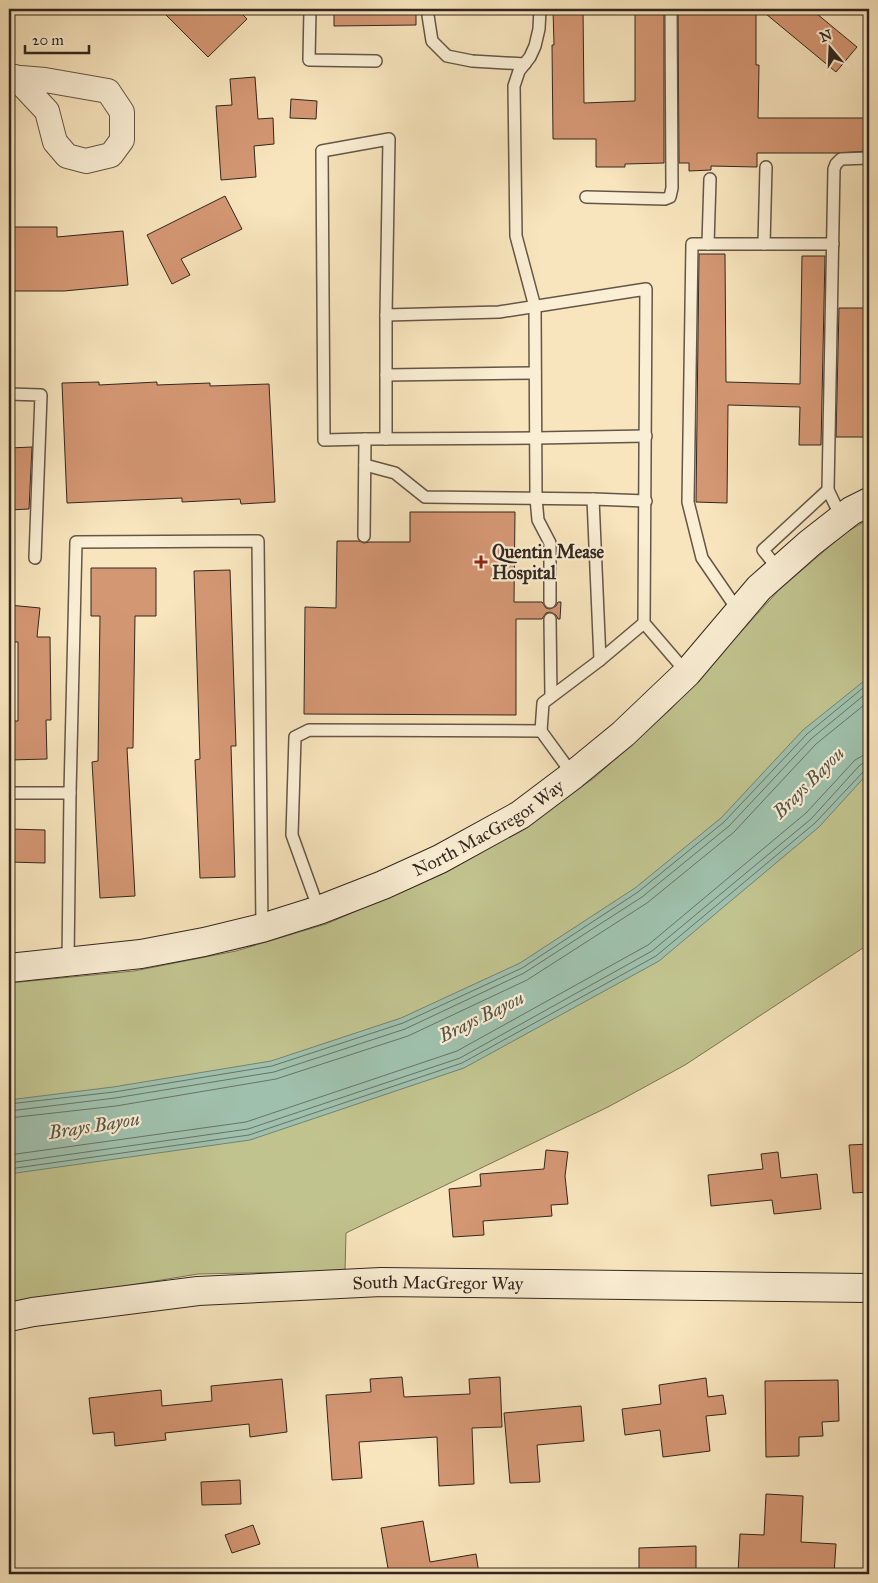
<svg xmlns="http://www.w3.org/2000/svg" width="878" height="1583" viewBox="0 0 878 1583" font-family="'IM FELL Great Primer',serif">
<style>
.green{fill:#c1c38e;stroke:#7a7456}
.water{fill:#9fc0ac;stroke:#738274}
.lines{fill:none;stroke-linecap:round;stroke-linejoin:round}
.shore{stroke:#687366;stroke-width:1}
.building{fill:#d49773;stroke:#32261f}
.service-casing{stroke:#645646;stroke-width:14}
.minor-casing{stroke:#645646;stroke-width:26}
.secondary-casing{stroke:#32261f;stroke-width:30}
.service{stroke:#faeed4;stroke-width:11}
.minor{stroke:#faeed4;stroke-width:24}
.secondary{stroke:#faeed4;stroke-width:28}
.poi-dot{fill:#8f2418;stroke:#faeed4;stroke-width:2}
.labels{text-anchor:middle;stroke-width:4.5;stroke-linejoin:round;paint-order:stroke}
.poi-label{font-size:18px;font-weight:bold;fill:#32261f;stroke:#faeed4;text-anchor:start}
.street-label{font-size:18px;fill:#32261f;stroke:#faeed4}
.water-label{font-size:19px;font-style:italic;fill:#535449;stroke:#faeed4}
</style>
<rect width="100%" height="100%" fill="#f8e5bd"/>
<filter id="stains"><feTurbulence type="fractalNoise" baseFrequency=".004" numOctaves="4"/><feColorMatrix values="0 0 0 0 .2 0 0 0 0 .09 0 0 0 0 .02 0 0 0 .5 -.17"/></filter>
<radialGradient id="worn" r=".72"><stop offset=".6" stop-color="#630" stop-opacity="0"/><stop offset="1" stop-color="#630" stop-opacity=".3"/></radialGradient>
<!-- green -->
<path class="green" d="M869,519v425l-184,121 -77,42 -262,126 -1,38 -147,3 -189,31v-322l125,-12 102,-20 90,-27 114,-49 79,-45 75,-52 77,-69 108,-119 66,-57z"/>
<!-- water -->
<path class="water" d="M869,677v95l-50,55 -160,134 -195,107 -214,72 -241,34v-74l104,-13 158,-26 130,-43 119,-55 115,-75 86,-70 82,-88z"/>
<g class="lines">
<!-- shore -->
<g class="shore">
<path d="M9,1104l105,-12 158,-26 131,-43 119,-55 116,-76 86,-70 83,-88 62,-51"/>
<path d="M9,1111l106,-13 159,-26 131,-43 119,-56 118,-76 87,-71 82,-87 58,-48"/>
<path d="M9,1118l107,-12 160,-27 132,-43 119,-56 120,-77 87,-71 82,-88 53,-43"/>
<path d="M9,1155l237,-33 211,-71 191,-106 158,-132 49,-53 7,-4 7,-1"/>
<path d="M9,1163l239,-34 212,-71 192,-107 159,-132 48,-53 4,-3h6"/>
<path d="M9,1169l240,-34 213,-72 194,-107 159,-133 49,-52 5,-2"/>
</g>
</g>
<!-- building -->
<g class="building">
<path d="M160,9h77l10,10 -39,38z"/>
<path d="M334,9h82v16l-82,1z"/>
<path d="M553,9h30l1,94 51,-2v-92h29v154l-39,1v3h-29v-28h-43l-1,-94h2z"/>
<path d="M678,9h78v56h3l-1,53h111v33l-31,2h-81v14l-46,-1v4l-22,1v-8h-10z"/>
<path d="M760,9h51l46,38 -21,25z"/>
<path d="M255,77l3,42 15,-1 1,26 -20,2 2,31 -35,3 -5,-74 16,-1 -2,-26z"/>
<path d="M291,99l26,2 -1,18 -26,-1z"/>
<path d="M225,196l17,33 -61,30 9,16 -18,9 -25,-49z"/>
<path d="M9,227h48v10l66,-6 5,54 -64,6h-55z"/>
<path d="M699,254h26l1,128 74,2 2,-128h23l-4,189h-22l1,-38 -72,-2 -1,98 -31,-1v-1z"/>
<path d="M839,308h30v129h-33z"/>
<path d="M99,382v3l58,-3v3l53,-2v3l59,-2 6,118 -34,2 -1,-5 -58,3v-4l-115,5 -5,-120z"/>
<path d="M32,447l-3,62 -20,1v-62z"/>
<path d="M410,512h105l-1,90h28l4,6 4,1 6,-3 2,-4h3l-1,17h-2l-2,-4 -6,-3 -4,1 -4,6h-26v96l-212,-1 1,-107 31,1 1,-67h22l5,2 5,-1h41z"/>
<path d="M91,568h65v48h-21l-2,132h-6l8,148 -35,2 -8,-136 6,-1 2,-145h-9z"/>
<path d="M230,570l6,176h-5l4,131 -35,1 -5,-118 5,-1 -6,-188z"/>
<path d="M9,605l31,3 -3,29h13l1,83h-5l1,39 -38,1v-39h9v-79h-9z"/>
<path d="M9,829l36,1v33l-36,-1z"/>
<path d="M869,1144v48l-16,1 -4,-48z"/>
<path d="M546,1150l22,2 -3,24 3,28 -17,1 1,11 -69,5 1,14 -31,2 -4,-48 32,-3 -1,-12 64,-5z"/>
<path d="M778,1152l3,26 36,-4 4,35 -47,5 -2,-14 -61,6 -3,-31 55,-6 -2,-15z"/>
<path d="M402,1377l2,20 66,-3 -1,-15 31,-2 2,50 -30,1 2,56 -35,2 -2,-49 -78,5 3,36 -30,2 -6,-85 45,-3 -1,-13z"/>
<path d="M706,1378l2,19 15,-2 3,19 -20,2 4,35 -47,6 -3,-27 -35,5 -3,-26 39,-5 -2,-19z"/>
<path d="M282,1379l5,53 -37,5 -1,-13 -84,9 1,7 -51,6 -1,-14 -21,2 -4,-36 72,-8 1,16 50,-5 -1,-15z"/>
<path d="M838,1380l1,41 -17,1 1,14 -24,1v19l-33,1 -1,-76z"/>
<path d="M581,1406l3,35 -47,4 3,37 -30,1 -6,-70z"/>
<path d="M240,1480l1,24 -39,1 -1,-23z"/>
<path d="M766,1494l37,2 -2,46 35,2 -2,30h-96l2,-40 24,1z"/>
<path d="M423,1521l7,41 46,-8 3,20h-90l-8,-46z"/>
<path d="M253,1525l7,19 -28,9 -7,-18z"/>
<path d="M696,1546v28h-57v-26z"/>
</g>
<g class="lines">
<defs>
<g id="service">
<path d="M310,9l-1,51 67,1"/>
<path d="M427,9l5,32 15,15 25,5 53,3"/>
<path d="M540,9l-1,20 -4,17 -5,11 -11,14 -5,15 2,150 19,71 1,191 2,22 12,23v59"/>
<path d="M586,197l79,2 5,-2 2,-9 -1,-179"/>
<path d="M708,244l2,-65"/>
<path d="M764,244l2,-77"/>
<path d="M386,315l113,-3 147,-23 -2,334 43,50"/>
<path d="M386,375l149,-2"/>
<path d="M9,394l32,1 -6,163"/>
<path d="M365,439l-41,1 -2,-289 67,-12 -3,176v124"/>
<path d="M365,465l30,8 30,24 168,2 53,2"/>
<path d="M593,499l7,161"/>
<path d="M842,519l-14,-29 6,-321 2,-5 5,-5 28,-1"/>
<path d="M364,536l1,-97 171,-1 110,-2"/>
<path d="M779,570l-16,-20 65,-60"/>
<path d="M739,612l-37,-54 -14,-56 4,-258h141"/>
<path d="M550,619l1,77"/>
<path d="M573,775l-32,-44 2,-28 57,-43 44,-37"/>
<path d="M9,793h61"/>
<path d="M319,910l-27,-75 3,-98 14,-7 232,1"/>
<path d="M68,962l2,-169 6,-251 182,-1 4,387"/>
</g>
<path id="minor" d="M9,77l36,3 63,11 14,21v28l-11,15 -25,6 -19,-5 -12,-14 -8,-31 -32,-34"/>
<g id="secondary">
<path id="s1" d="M9,968l132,-14 63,-12 58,-14 57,-18 64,-25 57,-26 80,-44 53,-40 50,-41 64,-61 72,-85 51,-45 41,-32 18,-9"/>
<path id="s2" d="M9,1317l24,-5 165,-21 183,-9 488,6"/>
</g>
</defs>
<!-- service casing -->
<use href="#service" class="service-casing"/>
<!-- minor casing -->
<use href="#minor" class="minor-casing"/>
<!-- secondary casing -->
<use href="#secondary" class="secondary-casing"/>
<!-- service -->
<use href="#service" class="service"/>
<!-- minor -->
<use href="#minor" class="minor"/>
<!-- secondary -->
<use href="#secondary" class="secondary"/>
</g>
<!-- markers -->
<path class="poi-dot" d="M478.5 554.5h5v5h5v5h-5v5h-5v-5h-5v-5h5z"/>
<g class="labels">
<!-- poi labels -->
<g class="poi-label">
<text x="492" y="558">Quentin Mease<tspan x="492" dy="21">Hospital</tspan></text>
</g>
<!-- street labels -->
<g class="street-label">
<text dy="6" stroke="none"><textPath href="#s1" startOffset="505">North MacGregor Way</textPath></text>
<text dy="6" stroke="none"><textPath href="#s2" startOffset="431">South MacGregor Way</textPath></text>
</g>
<!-- water labels -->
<g class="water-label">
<text transform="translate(808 782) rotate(-45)" y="7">Brays Bayou</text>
<text transform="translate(481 1016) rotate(-26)" y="7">Brays Bayou</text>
<text transform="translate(94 1125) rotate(-9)" y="7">Brays Bayou</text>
</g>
</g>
<!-- margin -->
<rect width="878" height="1583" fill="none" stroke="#f8e5bd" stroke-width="30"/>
<rect x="10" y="10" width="858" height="1563" fill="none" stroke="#32261f" stroke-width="2.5"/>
<rect x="15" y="15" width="848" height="1553" fill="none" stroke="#32261f"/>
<!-- north arrow -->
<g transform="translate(830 48) rotate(341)" stroke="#faeed4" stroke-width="4" paint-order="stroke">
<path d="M0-4L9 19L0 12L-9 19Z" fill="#32261f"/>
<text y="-8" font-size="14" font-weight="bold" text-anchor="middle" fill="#32261f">N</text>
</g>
<!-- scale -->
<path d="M25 45v8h64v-8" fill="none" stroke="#32261f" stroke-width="2.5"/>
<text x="32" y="45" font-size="15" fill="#32261f" stroke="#faeed4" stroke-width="4" paint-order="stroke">20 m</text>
<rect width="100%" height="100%" filter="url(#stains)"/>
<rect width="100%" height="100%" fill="url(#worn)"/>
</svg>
